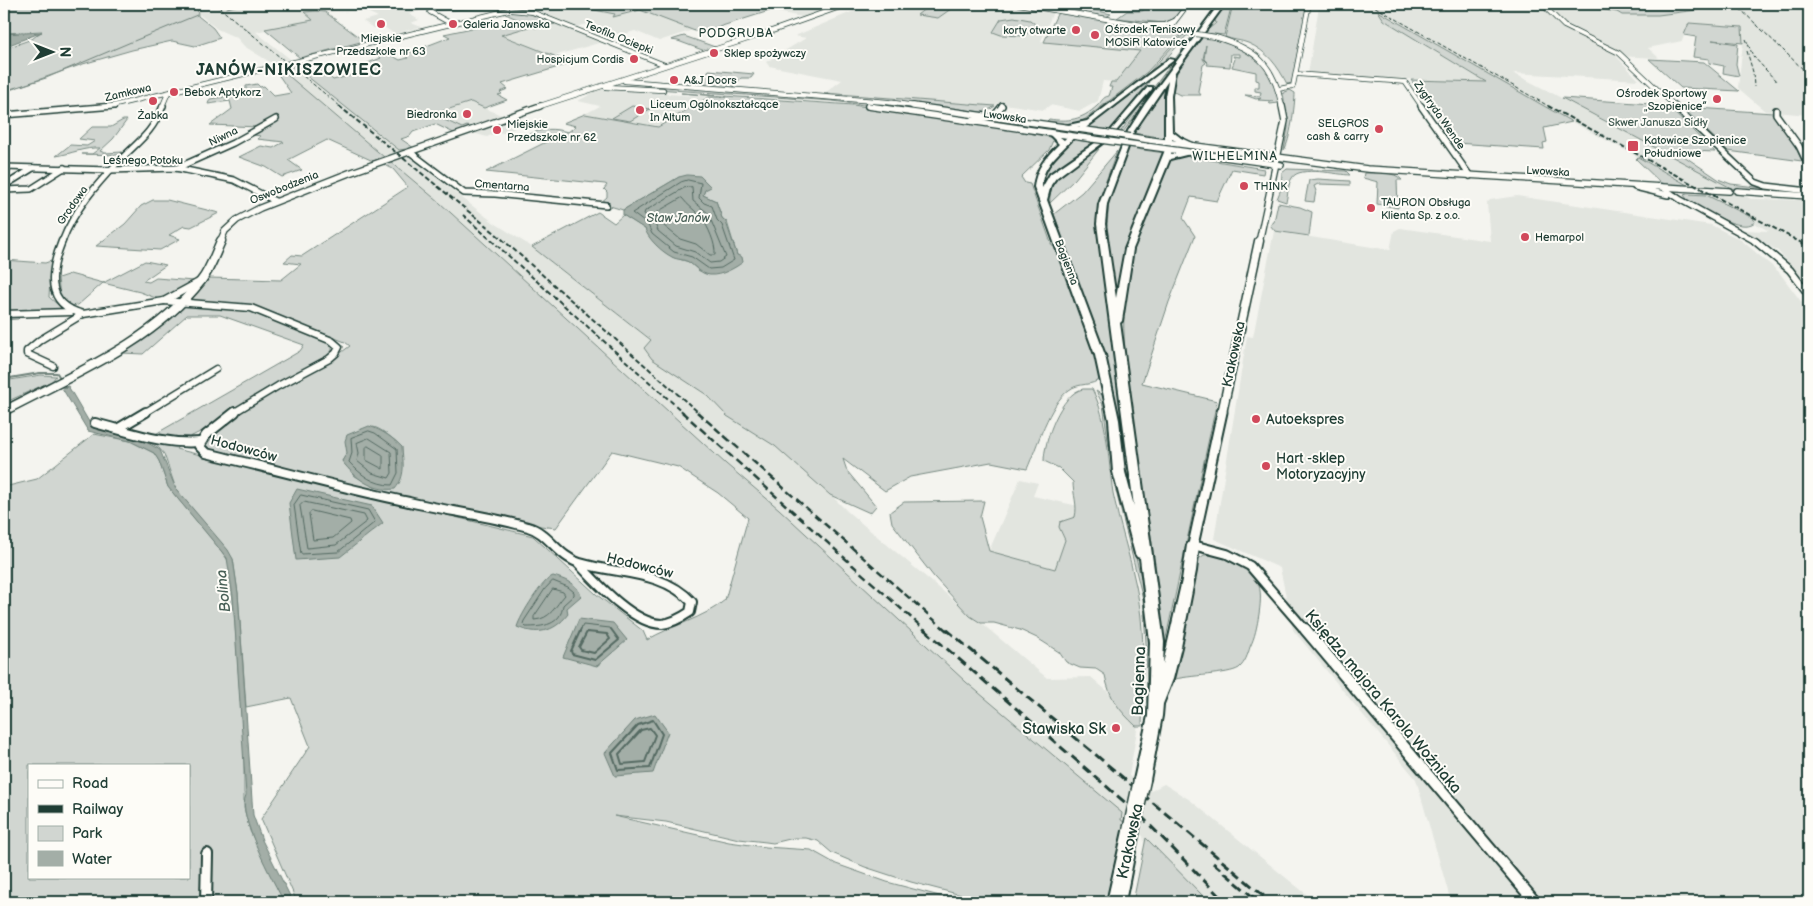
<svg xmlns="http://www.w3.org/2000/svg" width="1813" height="906" viewBox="0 0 1813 906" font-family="'Balsamiq Sans',sans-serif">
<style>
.built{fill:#e2e5df}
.green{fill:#d1d6d1;stroke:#788a82;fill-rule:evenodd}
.water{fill:#a3aea7;stroke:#6e8179}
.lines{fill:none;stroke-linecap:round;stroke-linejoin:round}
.shore-far1{stroke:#546a62;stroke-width:1}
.shore{stroke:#546a62;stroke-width:2}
.stream-far1{stroke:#6e8179;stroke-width:1}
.stream{stroke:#6e8179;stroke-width:2}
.minor-far4-casing{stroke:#1f3d34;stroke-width:5.5}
.minor-far3-casing{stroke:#1f3d34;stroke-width:8}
.minor-far2-casing{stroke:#1f3d34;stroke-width:9}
.minor-far1-casing{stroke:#1f3d34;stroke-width:12}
.minor-casing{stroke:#1f3d34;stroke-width:14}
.tertiary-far3-casing{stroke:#1f3d34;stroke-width:6}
.tertiary-far2-casing{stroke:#1f3d34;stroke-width:8}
.tertiary-far1-casing{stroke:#1f3d34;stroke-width:11}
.tertiary-casing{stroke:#1f3d34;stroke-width:13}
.primary-casing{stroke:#1f3d34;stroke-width:4}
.minor-far4{stroke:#fdfcf7;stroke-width:4}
.minor-far3{stroke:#fdfcf7;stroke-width:5}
.minor-far2{stroke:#fdfcf7;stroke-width:6}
.minor-far1{stroke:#fdfcf7;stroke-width:8}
.minor{stroke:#fdfcf7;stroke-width:10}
.tertiary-far3{stroke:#fdfcf7;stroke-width:4.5}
.tertiary-far2{stroke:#fdfcf7;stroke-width:5.5}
.tertiary-far1{stroke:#fdfcf7;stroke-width:8}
.tertiary{stroke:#fdfcf7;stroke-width:9}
.primary{fill:#fdfcf7;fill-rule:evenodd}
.rail-far3{stroke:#1f3d34;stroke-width:1;stroke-dasharray:4 2;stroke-linecap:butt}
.rail-far2{stroke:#1f3d34;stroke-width:2;stroke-dasharray:5 2.5;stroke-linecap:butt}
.rail-far1{stroke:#1f3d34;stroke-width:2.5;stroke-dasharray:8 4;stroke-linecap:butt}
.rail{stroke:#1f3d34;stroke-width:3;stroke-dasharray:10 5;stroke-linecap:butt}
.tertiary-bridge-far1-casing{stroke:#1f3d34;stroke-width:6;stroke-linecap:butt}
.tertiary-bridge-casing{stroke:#1f3d34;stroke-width:8;stroke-linecap:butt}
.primary-bridge-casing{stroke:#1f3d34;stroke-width:19;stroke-linecap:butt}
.tertiary-bridge-far1{stroke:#fdfcf7;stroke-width:4.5}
.tertiary-bridge{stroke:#fdfcf7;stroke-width:5.5}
.primary-bridge{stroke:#fdfcf7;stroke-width:16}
.poi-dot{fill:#d1495b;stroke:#fdfcf7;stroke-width:2}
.labels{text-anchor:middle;stroke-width:4;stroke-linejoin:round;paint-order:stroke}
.far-poi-label{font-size:11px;fill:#1f3d34;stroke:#fdfcf7;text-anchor:start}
.far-street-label{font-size:11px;fill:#1f3d34;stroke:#fdfcf7}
.far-park-label{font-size:11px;fill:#435c53;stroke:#fdfcf7}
.far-neighbourhood-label{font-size:12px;letter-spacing:1px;fill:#1f3d34;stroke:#fdfcf7}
.far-water-label{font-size:12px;font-style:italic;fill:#475f56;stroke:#fdfcf7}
.street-label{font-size:14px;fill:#1f3d34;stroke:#fdfcf7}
.poi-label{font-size:14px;fill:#1f3d34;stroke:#fdfcf7;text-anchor:start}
.water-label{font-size:15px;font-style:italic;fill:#475f56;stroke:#fdfcf7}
.far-district-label{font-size:16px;font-weight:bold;letter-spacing:1px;fill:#1f3d34;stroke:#fdfcf7}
.near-street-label{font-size:16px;fill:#1f3d34;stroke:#fdfcf7}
.near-poi-label{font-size:16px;fill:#1f3d34;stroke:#fdfcf7;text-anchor:end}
</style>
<rect width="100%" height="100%" fill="#f4f4ef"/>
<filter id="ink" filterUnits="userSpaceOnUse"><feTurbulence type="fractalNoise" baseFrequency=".02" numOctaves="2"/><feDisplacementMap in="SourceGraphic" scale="10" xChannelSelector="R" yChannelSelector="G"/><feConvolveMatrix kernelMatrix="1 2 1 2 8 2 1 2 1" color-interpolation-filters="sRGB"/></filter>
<g filter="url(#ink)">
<!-- built -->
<g class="built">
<path d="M189,4h274l72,3 1,1 43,-1 37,7 -2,3 26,-7 53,20 -34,11 -24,-10 -14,4 -30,-12 -15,4 -47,-20h-52l-56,2 -1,2 -11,3 10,6 -8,3 10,4 -27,7 -11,-8 -10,2 -10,-7 15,-4 -13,-6 -60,1 9,8 -58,12 91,72 55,45 4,5 87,68 39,25 120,94 140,115 56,56 199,166 44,-1 48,42 -10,57 22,15 13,-7 26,16 126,102h-143l-23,-27 -7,-39 -26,-18 -170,-150 -541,-490 -133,-114 -29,-18 -7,-8 -20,-9 -17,-14z"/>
<path d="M791,4l14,2 6,-2h32l-37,14 -38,-8z"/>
<path d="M854,4h77l-11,8 18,6 17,-12 15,2 4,-4h31l48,8 -12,29 100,9 -25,32 -13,-1 -5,20 -18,10 -30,-6 -6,5 -46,-7 -3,3 -170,-13 17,-13 -73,-14 -3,-4 40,-24 -11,-2 61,-26 -11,-3z"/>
<path d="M1365,4h204l48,8 5,3h24l40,-3 17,-4 26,1 -4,-5h80l4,2v109l-44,-4 -27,-23 5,-45 -1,-16 -53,-4 -7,18 -34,7 11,10 -43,-2 23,24 -126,-7 149,77 89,49 58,1v88l-31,-37 -35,-21 26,1 -131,-74 -66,-35 -193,-110 5,8 103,63 -179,-9 11,-68 52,2z"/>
<path d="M555,24l47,18 -48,14 -54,-22 32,-8 3,2z"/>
<path d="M599,89l110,8 -51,30 -73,-13 15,-8 -22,-5 11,-6 -4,-2z"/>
<path d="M471,102l30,13v2l-31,11h-8l-26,-12 1,-2z"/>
<path d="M500,124l15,4 -11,5 -6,-1 -11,5 -14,-4z"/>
<path d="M1517,196l194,29 30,15 38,32 30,40v590h-358l-35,-123 -123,-149 -13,-62 -66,-29 33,-203 6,1 21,-106 116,19 4,-19 6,-3 90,13 -3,-38 3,-3z"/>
<path d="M1020,479l18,4 -5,13 45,10 -3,11 -14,5 -2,5 6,13 -10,29 -66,-18z"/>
</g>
<!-- green -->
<g class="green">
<path d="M4,4h193l1,12 15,12 7,10 -25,8 -23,-5 -40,9 -49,14 -79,28v-43l28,-10 10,-8 -38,2z"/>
<path d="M277,4h75l28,2 -3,2h-56z"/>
<path d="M448,4h343l-91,29 -60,-23 -27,7 2,-3 -36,-7 -144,3 3,-5z"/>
<path d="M931,4h43l-3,4 -16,-2 -17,12 -21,-3z"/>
<path d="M1029,4h39l43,10 -5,3z"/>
<path d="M1152,4h33l-12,15 -10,4 -46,-5 10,-7h15z"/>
<path d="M1225,4h7l-8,31 -20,-2 12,-10 -2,-5z"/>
<path d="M1233,4l74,1 -14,78 -6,1c-9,-18 -20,-33 -39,-41 -7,-3 -16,-3 -23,-6z"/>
<path d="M1569,4h156l5,5 -27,-1 -6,2 -39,5h-36l-5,-3z"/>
<path d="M316,11l9,1 39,29 -64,17 -35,-29 48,-9 -9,-8z"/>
<path d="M515,11l11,1 29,12 -20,4 -3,-2 -31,9 71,28 -70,21 6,5 -8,3 2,2 -4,1 9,5 -23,8 -13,-6 -34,11 2,2 -3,1 26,12 5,-2 4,2 -15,6 -21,-10 -22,8 -3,4 -9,3 13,9 -15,2 -107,-86 7,-1 11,9 11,-3 12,11 27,-7 3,-3 -3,-4 21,-8 -5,-3 9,-3 15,8 8,-2 -5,-3 47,-18 -6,-3 28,-6 54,-5 -25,-11z"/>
<path d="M1378,11l194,111 -28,6 3,14 -4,1 1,6 -88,-6 -45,-63 75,2 -102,-62z"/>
<path d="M1058,12l86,16 39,5 -36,39 -63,48 -12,4 -25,-3 2,-2c19,3 33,1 48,-13 5,-4 5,-9 12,-10l3,-9h-3l2,-5h5l24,-31 -96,-9z"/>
<path d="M1014,17l16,3 5,4 -8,10 -3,2 -23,-1 -8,-3 8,-13z"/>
<path d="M1689,23l53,4 1,16 -31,-3 26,4 -2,20 3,12 -16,-3 1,-7 -15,-3v-4l-16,-2 3,-20 -12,-2z"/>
<path d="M1185,33l3,1 -31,35 -47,36 -8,4 -1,-1 48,-36z"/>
<path d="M1193,35h3l-73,97 -2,-1z"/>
<path d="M684,36l31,11 10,-2 -20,6 -27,-10 -7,-1z"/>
<path d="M1204,36c42,10 66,22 75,67l-9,1 -2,-3h5l-15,-1 3,-2 -5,1 -11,-4 15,1 1,-4 -6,-1v-4h4v-6l-3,-1v-8l-24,-5 3,-8 -2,-3 7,1v-3h-9l-1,13 -23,-2 1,-2 -4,-4 2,-14 -3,14 3,4 -3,2 -5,26 3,4h-21l-8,-4c-4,-11 23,-46 32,-55z"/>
<path d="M1649,59l55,3 35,29 -58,-3z"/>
<path d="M277,66l107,91 -11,4 -46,-21 -39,20 14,10 -20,7 -16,-10 -27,-10 22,-11 12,2 11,-6 -27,-3 4,-3 -15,-2 13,-7 -49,-2 22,-16 -2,-8 -22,3 2,-5 14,-2v-2l22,-5v-4l11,-2 3,3 4,-1 10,10 17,-3 -18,-26z"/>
<path d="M709,70l45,4 -3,4h-10l-9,10 -43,-5 8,-5 5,1z"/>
<path d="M1149,82l-38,48 -23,-3z"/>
<path d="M646,83l249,21 93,13 -17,2 -138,-18 -191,-13z"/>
<path d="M1165,89l1,49 -33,-5z"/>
<path d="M1290,90l5,3c0,12 -5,49 -11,57l4,-23 -5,-34z"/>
<path d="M681,93l172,12 197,29 1,2 -37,-6 40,8 -5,12 -28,27 4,6 5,1 22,62h5l33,89 11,43c-9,9 -22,4 -32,12 -20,14 -32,57 -42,79l-36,-7 -81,15 -25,14 -42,-32 4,12 29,35 -6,7 -40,-18 -55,-49 -48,-30 -20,-21 -55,-36 -8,-11 7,-8 -119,-93 66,-35 16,11 9,-8 22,14 27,28 17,5 10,9 38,-16 -10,-33 -5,-4 -6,-17 -13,-6 2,-5 -26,-13 -56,33 -23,-7 7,-6v-5l-3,-3 3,-4 -2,-1 -119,-12 62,-31 -20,-6c15,-7 24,-7 40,-3l8,-6 -13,-3 22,-9 73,13 51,-30h18z"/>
<path d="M825,93l170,13 -6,4 -7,2 -70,-9 71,10h-6l-154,-19z"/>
<path d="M1562,98l104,7 49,47 -47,-2 13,4 37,25 13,5 75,9 -73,-4z"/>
<path d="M632,106l18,3 -20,12 -18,-3z"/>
<path d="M1682,107l91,6 21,30 8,18 -74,-10z"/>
<path d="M123,120h4l-14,19 -13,12 5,2 17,-1 -3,3 -37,-1h10l8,-6c-16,-1 -29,6 -44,8l14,-11 17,1 8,-5 -16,-2 13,-12h19z"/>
<path d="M1072,139l24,4 -38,25 -16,16c0,-20 16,-32 30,-45z"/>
<path d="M1127,145l9,2v2l29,4 -41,102 -7,48 -12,-76 2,-1 2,-25h-2z"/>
<path d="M1099,149l-24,30 -25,24c-3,-29 27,-42 49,-54z"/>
<path d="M1117,151l-18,49 -3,26 1,4h1l37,279 -9,-31 -9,-69 -9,-42 -54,-153 28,-22z"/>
<path d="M1180,155l84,14 -1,5 -31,-5 -15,32 -26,-4 -8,21 12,18 -26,66 -27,81 75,18 -53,246c-5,-74 -20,-149 -30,-222 -8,-56 -17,-116 -3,-171 9,-32 25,-64 38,-95z"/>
<path d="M1638,157l51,29 -26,-1 -27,-26z"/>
<path d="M390,161l50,42 286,261 53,45 187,173 156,131 -1,7 3,2 -17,80h-119l-77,-20 -46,-15 -33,-14 -14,-12 -12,-3h-12l-21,5 -7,-1 -27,-3 -73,-17 -52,-6 115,26 36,5 46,3 25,14 51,18 75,20h-665l-36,-83 49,-73 -19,-48 -45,9 -8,-114 -5,-34 -57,-70 -12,-35 -5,-6 -14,-8 143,-82 12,-7 4,-6 -84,-30h-33l-44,39 -21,-1 65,-49 44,3 26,6 72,30 3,3v6l-7,6 -61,32 -60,40 -22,11 -6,8 357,87 63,58 47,37 4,9c25,-15 56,-21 78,-40l23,-82 -30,-25 -40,-26 -66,-16 -56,77 -23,-3 -154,-33 -173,-43 -2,-5 3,-6 14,-14 49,-31 57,-30 23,-17 -5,-4 -92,-36 -64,-6 20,-22 72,2 20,-16 -17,-2 8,-7 10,1 106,-69 -15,-18 -10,-5zM373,427c8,1 23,14 29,20l-26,41 -21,-12 -13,-15 5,-8z"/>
<path d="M1287,169l59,2 4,4c-11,0 -51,-10 -58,3 -4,6 -4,16 -6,24l-9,-3 4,-10 1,-16z"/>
<path d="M1364,173c11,0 31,-2 38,7h-5l1,28 -21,-4 1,-22 -15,-4z"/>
<path d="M1318,179l32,2v4l-32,-1 -4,2 2,5 -2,11 -9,-1 4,-21z"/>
<path d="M1687,194l19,1 47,23 2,4c-14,12 -51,-13 -66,-20l-5,-7z"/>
<path d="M153,200h14l52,13 -28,14 -7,-1 -15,9 11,4 -20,11 -64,-4 29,-22 16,-18z"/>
<path d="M1278,203l22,4 12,5 -3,24 -34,-5 -5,-6 4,-3z"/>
<path d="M4,260l41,3 6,-2 -2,36 16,14 -43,4 -4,4 -14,1z"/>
<path d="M145,261l21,4 -23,16 6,1 7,-4 38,3 -33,19 -21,-8 -37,-9 -25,22 -8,1 -10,-9 -2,-19 12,-4 33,9z"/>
<path d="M41,375l15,1 -4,5 -48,22v-22z"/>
<path d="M1083,389h9c16,31 16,70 21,104 6,31 17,62 23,93 10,46 7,94 6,140h-6c-17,-16 -27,-28 -31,-51l-9,-6 -16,-1 -14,-6 -7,-10 -22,-14 -17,-8 -26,-7h-13l-11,-7 -36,-39 -42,-54 -2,-11 14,-10 80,-1 -4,16 9,34 66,18 10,-29 -6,-13 1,-5 15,-5c3,-12 -2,-22 -2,-35l-14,-14 -15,-7c0,-20 17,-68 39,-72z"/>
<path d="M1096,391l8,5 2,4 19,114 21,83 5,49 -1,54 -3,3 -1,-60 -3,-44 -29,-116 -11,-78z"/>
<path d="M94,434l36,7 24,12 5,8 9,26 49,58 12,17 4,35 11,155v56l6,23 34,71h-280v-415l33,-8zM29,765h160v112h-160z"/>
<path d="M1204,555c10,-1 21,2 30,7 26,13 29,24 25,52 -2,12 -4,23 -9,33 -2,7 -5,16 -11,21 -10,7 -52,7 -67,12l25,-120z"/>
<path d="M1146,838l59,60 3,4h-75z"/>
</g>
<!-- water -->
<g class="water">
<path d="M42,32l-38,15v-13z"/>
<path d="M687,175l13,1 11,11 -6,3 -2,5 13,6 6,17 4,4 11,33 5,2 1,5c-8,6 -22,14 -33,13 -9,-1 -13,-7 -20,-12 -5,-4 -13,-3 -18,-6 -10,-5 -24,-18 -27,-28l-22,-14v-5l56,-33z"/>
<path d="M68,386l24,41 7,3 42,9 19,11 16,39 52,61 5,9 5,34 15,222 9,25 31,62h-9c-10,-20 -48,-87 -38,-107l-13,-198 -6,-39 -59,-71 -9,-26 -5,-8 -24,-12 -42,-10 -26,-43z"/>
<path d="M369,426c13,4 24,12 33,21 1,16 4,29 -7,42 -22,3 -40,-11 -53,-28l5,-8 -2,-12 2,-6z"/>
<path d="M297,489l75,17 11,17 -43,34 -44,3 -7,-57z"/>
<path d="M553,576c11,3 25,8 28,20l-14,12 1,6c-14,19 -32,21 -51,13 3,-11 26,-48 36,-51z"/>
<path d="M579,619l34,4 14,17 -30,26 -34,-9z"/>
<path d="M655,714l13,18 -15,41 -38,3 -10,-23 30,-33z"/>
</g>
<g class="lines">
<!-- shore-far1 -->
<g class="shore-far1">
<path d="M688,180l13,3 -2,15 5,5 8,3 5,14 5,5 12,35 -13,8 -12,1 -17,-12 -18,-5 -22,-18 -4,-9 -16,-12 49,-31z"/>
<path d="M692,187l1,14 15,12 18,44 -7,5 -9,1 -15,-11 -19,-6 -18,-15 -4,-9 -10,-8 1,-3 39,-23z"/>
<path d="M682,198c6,8 14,13 20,20 6,9 14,26 13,37h-5l-14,-11 -16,-5 -16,-13 -6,-14z"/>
<path d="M369,431l6,2 22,16 1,24 -6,12c-18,0 -31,-10 -43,-23l3,-9 -1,-15z"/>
<path d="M369,438l22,14 1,21 -3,5 -17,-5 -15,-12 2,-8 -2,-10z"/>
<path d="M368,446l15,9v14l-17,-9v-12z"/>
<path d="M301,495l67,15 7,12 -37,30 -37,2 -7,-49z"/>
<path d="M304,502l60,13 3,6 -31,24 -29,3 -7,-42z"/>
<path d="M312,511l38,9 1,3 -18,15 -20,2 -4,-26z"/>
<path d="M553,581l15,6 6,5v3l-11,10c-2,20 -20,22 -37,22l-3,-3 1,-3 21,-32z"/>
<path d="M553,589l10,3 2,3c-10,11 -14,24 -31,25v-3z"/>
<path d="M580,631l3,-6 27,3 2,3"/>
</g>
<!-- shore -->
<g class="shore">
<path d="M581,629l-10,22 1,3 23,6 24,-20 -8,-11"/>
<path d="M587,632l20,2 3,5 -16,14 -13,-3 -2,-3z"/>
<path d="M653,720l9,14 -12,34 -32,2 -6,-17 26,-28z"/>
<path d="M650,728l5,7 -10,27 -23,2 -3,-10 22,-24z"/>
</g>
<!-- stream-far1 -->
<g class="stream-far1">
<path d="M227,8l16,-4"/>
<path d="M134,41l63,-26"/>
<path d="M4,91l42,-13 85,-36"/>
</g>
<!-- stream -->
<path class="stream" d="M4,379l36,-6h17l9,15"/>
<defs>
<g id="minor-far4">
<path d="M439,4l-6,1 -3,7 20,11"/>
<path d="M1542,4l22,22 55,27 57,54"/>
<path d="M1807,4l2,1"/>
<path d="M1147,25h18l9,-4"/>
<path d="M1169,29l19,-25"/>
<path d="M1296,74l109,8 17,25"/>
<path d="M1279,89l14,-3 16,-82"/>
<path d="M101,107l11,-1 397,-96 23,2 133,53"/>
<path d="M162,107l6,-14"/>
<path d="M1001,107l1,-2"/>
</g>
<g id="minor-far3">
<path d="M1421,106l49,70"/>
<path d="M1674,106l81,76 11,4 43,5"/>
<path d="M1776,110v4l23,32 10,21"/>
<path d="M4,115l110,-9"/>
<path d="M972,120l21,-3 9,-11"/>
<path d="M410,152l54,41 31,1 111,11"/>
<path d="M4,167l106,3 66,-2 58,12 41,21"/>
<path d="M177,168l56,-25 43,-24"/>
<path d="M4,186l29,-18"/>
<path d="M1635,187l33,8"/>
<path d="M1662,187l19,13 76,42"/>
<path d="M4,190l27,-1 33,-21"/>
<path d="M62,242c12,-32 35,-58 58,-82 20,-20 32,-27 43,-54"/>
</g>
<g id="minor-far2">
<path d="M62,241c-12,30 -18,63 21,73l81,-13 35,-19"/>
<path d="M1755,241l35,29 19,25"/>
<path d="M164,301l87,7 81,33 7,6 -3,6 -7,6 -51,27 -45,27"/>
<path d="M4,314l67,-2"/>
<path d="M53,366l-26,-12v-3l13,-11 43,-26"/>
<path d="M144,413l72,-44"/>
</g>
<g id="minor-far1">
<path d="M235,412l-29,23 -7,11 7,7c68,16 135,35 203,49 39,9 80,14 119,25 20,5 30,30 52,36 39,12 82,7 112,39l-2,10c-9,6 -18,11 -28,12 -29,0 -66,-42 -84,-61"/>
<path d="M95,423c36,9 68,22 105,19"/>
<path d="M119,428l27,-16"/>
<path d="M1193,545l34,9 23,12 56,65"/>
</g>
<g id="minor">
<path d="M1305,629l230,273"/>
<path d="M206,902l1,-48"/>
</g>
<g id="tertiary-far3">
<path d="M1019,4l158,27"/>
<path d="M1215,37c41,12 59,27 67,70"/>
<path d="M625,81l262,21 35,5"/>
<path d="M606,87l57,3"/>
<path d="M868,106l6,1"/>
<path d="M537,107l232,-75 79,-28"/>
</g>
<g id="tertiary-far2">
<path d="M868,106l225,33"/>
<path d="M913,106l194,27"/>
<path d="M1150,140l217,29 362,22"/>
<path d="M1145,146l136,19"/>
<path d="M1737,191l72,5"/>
<path d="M220,242l5,-11 12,-11 23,-12 89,-35 191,-67"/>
<path d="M1259,242l26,-121 -3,-15"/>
</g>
<g id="tertiary-far1">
<path d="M4,411c68,-36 148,-68 197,-130 9,-11 14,-27 20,-40"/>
<path d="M1222,413l37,-172"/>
</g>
<path id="tertiary" d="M1193,545l29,-133"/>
<g id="primary">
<path d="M1219,4h6l-50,68 -4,24 1,35 9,7 15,7 -7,2 -17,-8v5l-7,-2v-46l3,-15 -34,50 -27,73 -2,20 11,74 9,-49 40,-99 7,-2 -1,6 19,-3 4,2 -24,6 -37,90 -11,72 -2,2 44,319 -1,22 19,-84 5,-35 2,-3h8l2,3 -3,26 -15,76 -8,32 -10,25 -1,12 -12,64 -2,5 -6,2 -6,-2 -2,-5 14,-64 2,-74 -10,-84 -3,-1 -2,-3 -22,-82 -4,-52 -14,-65 -61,-168c2,-19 12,-30 25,-43l-11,-11v-2h4l12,9 6,-6 6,1c-14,17 -35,29 -34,53l8,-14 58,-40 40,-47h4v2l-40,47 -56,42 -5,7 -4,15 58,155 14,65 6,52 9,34 -37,-282 2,-20 29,-73 17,-27z"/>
<path d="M1169,59l5,1 -91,70h-4l-1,-1 2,-3 -18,3 -3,-2 28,-6z"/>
<path d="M1131,823l6,3 2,5 -14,71h-18l16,-71 2,-5z"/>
</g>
</defs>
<!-- minor-far4 casing -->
<use href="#minor-far4" class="minor-far4-casing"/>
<!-- minor-far3 casing -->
<use href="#minor-far3" class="minor-far3-casing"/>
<!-- minor-far2 casing -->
<use href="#minor-far2" class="minor-far2-casing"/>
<!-- minor-far1 casing -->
<use href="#minor-far1" class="minor-far1-casing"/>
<!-- minor casing -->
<use href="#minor" class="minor-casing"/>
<!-- tertiary-far3 casing -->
<use href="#tertiary-far3" class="tertiary-far3-casing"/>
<!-- tertiary-far2 casing -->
<use href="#tertiary-far2" class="tertiary-far2-casing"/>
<!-- tertiary-far1 casing -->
<use href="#tertiary-far1" class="tertiary-far1-casing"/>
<!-- tertiary casing -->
<use href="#tertiary" class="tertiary-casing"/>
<!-- primary casing -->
<use href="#primary" class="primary-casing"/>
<!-- minor-far4 -->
<use href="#minor-far4" class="minor-far4"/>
<!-- minor-far3 -->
<use href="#minor-far3" class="minor-far3"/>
<!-- minor-far2 -->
<use href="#minor-far2" class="minor-far2"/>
<!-- minor-far1 -->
<use href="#minor-far1" class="minor-far1"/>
<!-- minor -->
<use href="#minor" class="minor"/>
<!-- tertiary-far3 -->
<use href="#tertiary-far3" class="tertiary-far3"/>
<!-- tertiary-far2 -->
<use href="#tertiary-far2" class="tertiary-far2"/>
<!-- tertiary-far1 -->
<use href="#tertiary-far1" class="tertiary-far1"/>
<!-- tertiary -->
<use href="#tertiary" class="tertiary"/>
<!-- primary -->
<use href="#primary" class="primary"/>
<!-- rail-far3 -->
<g class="rail-far3">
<path d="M215,4l126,103"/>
<path d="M1370,4l180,103"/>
<path d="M1735,4l74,71"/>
<path d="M1746,39l7,17 24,26"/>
<path d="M1747,51l6,21 1,15"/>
</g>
<!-- rail-far2 -->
<g class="rail-far2">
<path d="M339,106l156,127 204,180"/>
<path d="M1548,106l261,141"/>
<path d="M463,215l221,198"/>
</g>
<!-- rail-far1 -->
<g class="rail-far1">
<path d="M682,412l244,219"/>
<path d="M697,412l250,219"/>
</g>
<!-- rail -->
<g class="rail">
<path d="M924,629l218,188 83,85"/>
<path d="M946,629l325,273"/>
<path d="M1213,863l46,39"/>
</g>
<defs>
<path id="tertiary-bridge-far1" d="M1177,31l38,6"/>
<g id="tertiary-bridge">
<path d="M1107,133l43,7"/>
<path d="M1093,139l52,7"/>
</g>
<path id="primary-bridge" d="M1131,831l11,-51"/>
</defs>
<!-- tertiary-bridge-far1 casing -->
<use href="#tertiary-bridge-far1" class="tertiary-bridge-far1-casing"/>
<!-- tertiary-bridge casing -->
<use href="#tertiary-bridge" class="tertiary-bridge-casing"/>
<!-- primary-bridge casing -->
<use href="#primary-bridge" class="primary-bridge-casing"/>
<!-- tertiary-bridge-far1 -->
<use href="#tertiary-bridge-far1" class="tertiary-bridge-far1"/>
<!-- tertiary-bridge -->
<use href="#tertiary-bridge" class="tertiary-bridge"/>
<!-- primary-bridge -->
<use href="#primary-bridge" class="primary-bridge"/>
</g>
</g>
<!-- markers -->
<g class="poi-dot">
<circle cx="381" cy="24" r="5"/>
<circle cx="453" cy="24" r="5"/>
<circle cx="1076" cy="30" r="5"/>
<circle cx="1095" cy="35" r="5"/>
<circle cx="714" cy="53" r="5"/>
<circle cx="634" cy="59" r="5"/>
<circle cx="674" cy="80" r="5"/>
<circle cx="174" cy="92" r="5"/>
<circle cx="1717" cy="99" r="5"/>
<circle cx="153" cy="101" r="5"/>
<circle cx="640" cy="110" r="5"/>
<circle cx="467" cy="114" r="5"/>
<circle cx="1379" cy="129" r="5"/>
<circle cx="497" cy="130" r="5"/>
<rect x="1627" y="140" width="12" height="12" rx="2.5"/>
<circle cx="1244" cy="186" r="5"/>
<circle cx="1371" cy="208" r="5"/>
<circle cx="1525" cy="237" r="5"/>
<circle cx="1256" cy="419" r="5"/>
<circle cx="1266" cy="466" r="5"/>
<circle cx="1116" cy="728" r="5"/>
</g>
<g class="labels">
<!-- far-poi labels -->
<g class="far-poi-label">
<text x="463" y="28">Galeria Janowska</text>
<text x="1105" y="33">Ośrodek Tenisowy<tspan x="1105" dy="13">MOSiR Katowice</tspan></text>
<text x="1066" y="34" text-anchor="end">korty otwarte</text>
<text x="381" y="42" text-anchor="middle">Miejskie<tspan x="381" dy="13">Przedszkole nr 63</tspan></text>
<text x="724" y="57">Sklep spożywczy</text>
<text x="624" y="63" text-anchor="end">Hospicjum Cordis</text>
<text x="684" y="84">A&amp;J Doors</text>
<text x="184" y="96">Bebok Aptykorz</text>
<text x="1707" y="97" text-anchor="end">Ośrodek Sportowy<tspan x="1707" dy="13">„Szopienice”</tspan></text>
<text x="650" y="108">Liceum Ogólnokształcące<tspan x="650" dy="13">In Altum</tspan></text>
<text x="457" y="118" text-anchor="end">Biedronka</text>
<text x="153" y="119" text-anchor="middle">Żabka</text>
<text x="1369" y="127" text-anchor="end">SELGROS<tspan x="1369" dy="13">cash &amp; carry</tspan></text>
<text x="507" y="128">Miejskie<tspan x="507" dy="13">Przedszkole nr 62</tspan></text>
<text x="1644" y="144">Katowice Szopienice<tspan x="1644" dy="13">Południowe</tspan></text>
<text x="1254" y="190">THINK</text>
<text x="1381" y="206">TAURON Obsługa<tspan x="1381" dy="13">Klienta Sp. z o.o.</tspan></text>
<text x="1535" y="241">Hemarpol</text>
</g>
<!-- far-street labels -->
<g class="far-street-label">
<text transform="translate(619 37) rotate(22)" y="4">Teofila Ociepki</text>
<text transform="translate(128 92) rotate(-13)" y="4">Zamkowa</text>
<text transform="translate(1440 115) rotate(55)" y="4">Zygfryda Wende</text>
<text transform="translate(1005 116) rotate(8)" y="4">Lwowska</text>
<text transform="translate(223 136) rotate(-26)" y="4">Niwna</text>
<text x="143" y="164">Leśnego Potoku</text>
<text transform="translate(1548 171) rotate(3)" y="4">Lwowska</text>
<text transform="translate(502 185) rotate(4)" y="4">Cmentarna</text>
<text transform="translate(284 187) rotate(-22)" y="4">Oswobodzenia</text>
<text transform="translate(72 205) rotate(-55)" y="4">Grodowa</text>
<text transform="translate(1067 262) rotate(69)" y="4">Bagienna</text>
</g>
<!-- far-park labels -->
<g class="far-park-label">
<text x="1658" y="126">Skwer Janusza Sidły</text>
</g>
<!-- far-neighbourhood labels -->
<g class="far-neighbourhood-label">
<text x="736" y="37">PODGRUBA</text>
<text x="1235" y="160">WILHELMINA</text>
</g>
<!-- far-water labels -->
<g class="far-water-label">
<text x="678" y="222">Staw Janów</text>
</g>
<!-- street labels -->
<g class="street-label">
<text transform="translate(1233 354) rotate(-78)" y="5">Krakowska</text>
<text transform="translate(244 448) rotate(15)" y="5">Hodowców</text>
<text transform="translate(640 565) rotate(14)" y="5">Hodowców</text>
</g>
<!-- poi labels -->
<g class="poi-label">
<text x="1266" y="424">Autoekspres</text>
<text x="1276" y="463">Hart -sklep<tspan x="1276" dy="16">Motoryzacyjny</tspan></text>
</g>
<!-- water labels -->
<g class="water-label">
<text transform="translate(223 591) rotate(-96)" y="5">Bolina</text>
</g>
<!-- far-district labels -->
<g class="far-district-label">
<text x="289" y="75">JANÓW-NIKISZOWIEC</text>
</g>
<!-- near-street labels -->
<g class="near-street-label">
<text transform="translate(1138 681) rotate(-88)" y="6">Bagienna</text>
<text transform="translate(1384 701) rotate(50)" y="6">Księdza majora Karola Woźniaka</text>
<text transform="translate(1129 841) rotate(-78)" y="6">Krakowska</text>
</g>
<!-- near-poi labels -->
<g class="near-poi-label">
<text x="1106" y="734">Stawiska Sk</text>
</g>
</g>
<!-- margin -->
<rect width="1813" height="906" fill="none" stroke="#fdfcf7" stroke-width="20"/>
<rect x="10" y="10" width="1793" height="886" fill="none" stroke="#1f3d34" stroke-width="2" filter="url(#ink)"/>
<!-- legend -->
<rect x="28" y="764" width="162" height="115" fill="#fdfcf7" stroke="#a4b0a9"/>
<rect x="38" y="780" width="25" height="8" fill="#fdfcf7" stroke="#a4b0a9"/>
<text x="72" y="788" font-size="15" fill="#1f3d34">Road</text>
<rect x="38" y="805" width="25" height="8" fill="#1f3d34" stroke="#a4b0a9"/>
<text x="72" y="814" font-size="15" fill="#1f3d34">Railway</text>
<rect x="38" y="826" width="25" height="15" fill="#d1d6d1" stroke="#a4b0a9"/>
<text x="72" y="838" font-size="15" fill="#1f3d34">Park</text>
<rect x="38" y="851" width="25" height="15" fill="#a3aea7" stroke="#a4b0a9"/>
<text x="72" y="864" font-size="15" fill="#1f3d34">Water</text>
<!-- north arrow -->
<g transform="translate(52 52) rotate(90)" stroke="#fdfcf7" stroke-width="4" paint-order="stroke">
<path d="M0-4L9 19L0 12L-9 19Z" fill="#1f3d34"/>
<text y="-8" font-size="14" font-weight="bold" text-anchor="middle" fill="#1f3d34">N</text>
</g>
</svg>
